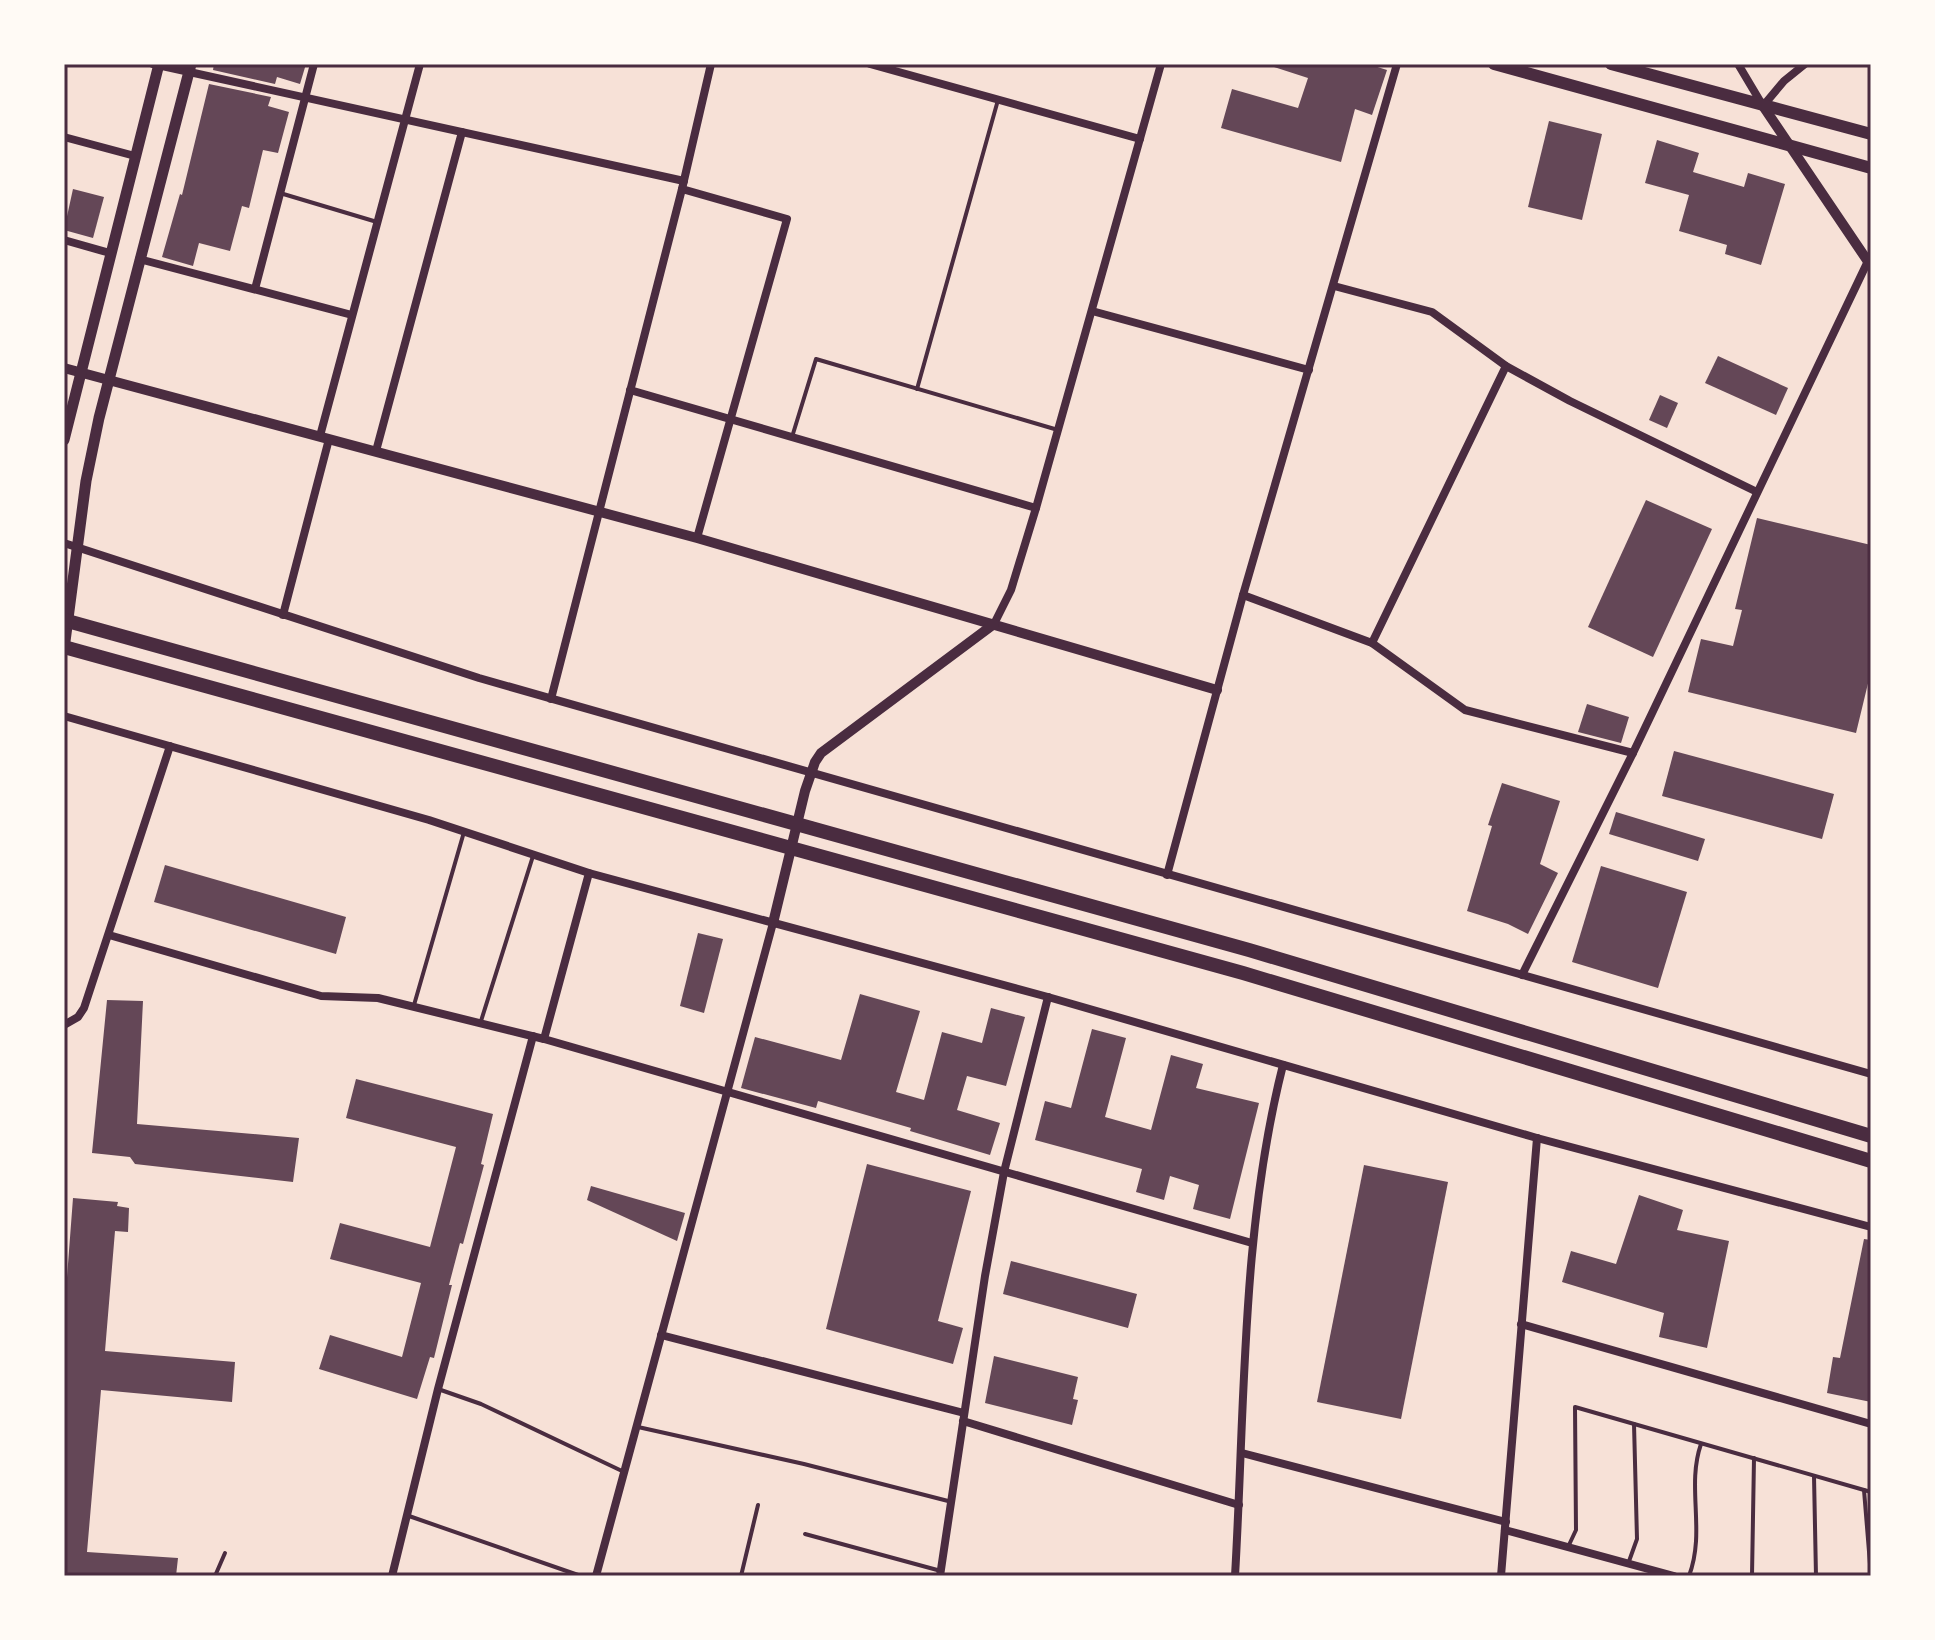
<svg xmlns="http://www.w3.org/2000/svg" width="1935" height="1640" viewBox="0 0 1935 1640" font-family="'Asap Condensed',sans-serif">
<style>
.building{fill:#644757}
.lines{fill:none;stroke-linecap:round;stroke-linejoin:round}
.service{stroke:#4a2c40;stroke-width:4}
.minor{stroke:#4a2c40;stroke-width:8}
.tertiary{stroke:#4a2c40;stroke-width:10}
.secondary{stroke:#4a2c40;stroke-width:11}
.trunk{stroke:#4a2c40;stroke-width:12}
.motorway{stroke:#4a2c40;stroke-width:14}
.neatline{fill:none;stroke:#4a2c40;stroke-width:3}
</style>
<rect width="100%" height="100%" fill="#f7e1d7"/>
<!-- building -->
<g class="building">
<path d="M214,64h92l-6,20 -23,-7 -2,7 -62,-14z"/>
<path d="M1274,64h94l19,6 -15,45 -17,-6 -14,53 -120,-34 11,-39 66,19 10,-30 -34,-11z"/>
<path d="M209,84l62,13 -3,9 21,6 -11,41 -15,-3 -14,58 -7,-2 -12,45 -31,-8 -6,23 -31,-9 18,-63 2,1z"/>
<path d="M1549,121l53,13 -20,86 -54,-13z"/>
<path d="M1657,140l42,13 -6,19 51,15 4,-14 37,11 -24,81 -36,-11 2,-9 -48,-14 10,-36 -44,-12z"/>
<path d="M73,189l31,8 -11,41 -29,-8z"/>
<path d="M1718,356l70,32 -12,27 -71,-32z"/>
<path d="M1660,395l18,8 -11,25 -18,-8z"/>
<path d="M1646,500l66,29 -59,128 -65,-30z"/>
<path d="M1757,518l114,27v126l-15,62 -168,-41 13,-53 32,7 9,-36 -7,-1z"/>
<path d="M1587,704l42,13 -8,26 -43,-11z"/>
<path d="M1674,751l160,43 -12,45 -160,-43z"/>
<path d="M1502,783l58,18 -20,63 18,9 -30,61 -20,-10 -41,-13 25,-85 -4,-1z"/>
<path d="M1616,812l89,27 -7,22 -89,-27z"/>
<path d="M165,865l181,52 -10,37 -182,-52z"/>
<path d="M1601,866l86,26 -29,96 -86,-26z"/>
<path d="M698,933l25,6 -19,74 -24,-7z"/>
<path d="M860,994l60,17 -24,81 28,8 18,-68 40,11 9,-35 34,9 -19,69 -39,-10 -10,34 43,13 -10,32 -80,-24 1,-3 -93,-27 -2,7 -75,-20 14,-51 86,23z"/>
<path d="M107,1000l36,1 -6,123 162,14 -6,44 -158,-18 -5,-7 -38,-4z"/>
<path d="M1092,1029l34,9 -21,79 46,13 20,-75 32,9 -7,24 63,15 -29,116 -37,-10 6,-24 -29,-9 -6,24 -28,-8 6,-23 -107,-29 10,-39 26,7z"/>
<path d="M356,1079l137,35 -12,50 3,1 -21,79 -3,-1 -11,42h3l-18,73 -4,-1 -13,42 -98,-30 11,-34 72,22 19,-74 -91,-24 10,-36 90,24 26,-100 -110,-29z"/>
<path d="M867,1164l104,27 -33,130 25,7 -10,36 -127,-35z"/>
<path d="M1364,1165l84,17 -47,237 -84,-17z"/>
<path d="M591,1186l94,27 -8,28 -90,-41z"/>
<path d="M1639,1195l44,15 -6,20 52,11 -22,107 -48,-11 5,-24 -102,-31 9,-31 45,13z"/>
<path d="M73,1198l45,4 -1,4 12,2 -1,24 -13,-1 -10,120 130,11 -3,40 -131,-12 -14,162 91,6 -2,18h-112v-259z"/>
<path d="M1864,1239l7,1v162l-44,-9 6,-36 7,1z"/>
<path d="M1011,1261l126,33 -9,34 -125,-34z"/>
<path d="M994,1356l84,21 -5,22 5,1 -6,25 -87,-22z"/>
</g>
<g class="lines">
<!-- service -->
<g class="service">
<path d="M280,193l97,29"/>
<path d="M917,389l81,-289"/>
<path d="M792,437l24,-78 242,71"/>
<path d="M414,1005l50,-173"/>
<path d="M481,1021l52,-165"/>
<path d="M438,1389l43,15 141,67"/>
<path d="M638,1427l166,37 148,38"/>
<path d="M1814,1476l2,100"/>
<path d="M1864,1490l7,86"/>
<path d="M409,1516l172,60"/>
<path d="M805,1534l136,37"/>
<path d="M1568,1547l8,-17 -1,-123 296,85"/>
<path d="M1628,1564l9,-25 -3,-115"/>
<path d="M215,1576l10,-23"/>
<path d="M741,1576l17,-71"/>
<path d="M1689,1576c17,-45 -3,-89 12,-132"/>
<path d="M1752,1576l2,-118"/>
</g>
<!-- minor -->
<g class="minor">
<path d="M153,64l531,117"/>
<path d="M870,64l270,75"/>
<path d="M1738,64l25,42 21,-25 21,-17"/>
<path d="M64,137l71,19"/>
<path d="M682,189l105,30 -90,319"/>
<path d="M64,240l46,13"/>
<path d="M139,259l213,56"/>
<path d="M1334,286l98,26 74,54 64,35 187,91"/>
<path d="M255,289l59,-225"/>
<path d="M1092,311l217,59"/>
<path d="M630,390l406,118"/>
<path d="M320,436l100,-372"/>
<path d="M376,451l86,-319"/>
<path d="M64,543l415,135 1392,396"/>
<path d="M1243,595l129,48 93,67 168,43"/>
<path d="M283,615l46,-176"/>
<path d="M994,624l17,-34 25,-82 125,-444"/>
<path d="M1372,643l134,-277"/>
<path d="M551,699l131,-510 29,-125"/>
<path d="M64,716l365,104 160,53 459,124 489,141 334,89"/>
<path d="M1167,875l76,-280 154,-531"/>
<path d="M109,935l212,61 57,2 166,41 708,204"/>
<path d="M1522,975l111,-222 235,-492"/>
<path d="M64,1025l14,-8 6,-9 86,-262"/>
<path d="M544,1039l45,-166"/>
<path d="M1521,1324l350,100"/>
<path d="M661,1335l303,78"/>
<path d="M963,1421l276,84"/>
<path d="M1242,1453l264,69"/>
<path d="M1505,1530l169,46"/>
<path d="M392,1576l46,-187 95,-353"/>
<path d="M596,1576l177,-653"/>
<path d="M940,1576l45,-300 19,-104 44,-175"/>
<path d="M1235,1576c10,-169 6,-346 48,-511"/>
<path d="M1501,1576l36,-438"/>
</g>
<!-- tertiary -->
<g class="tertiary">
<path d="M1763,106l108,160"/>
<path d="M64,368l633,170 520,152"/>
<path d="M773,923l32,-132 10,-29 6,-9 173,-129"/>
</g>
<!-- secondary -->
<g class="secondary">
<path d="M64,440l95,-376"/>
<path d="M64,649l22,-168 13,-63 92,-354"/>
</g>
<!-- trunk -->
<g class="trunk">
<path d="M1494,64l377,104"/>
<path d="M1611,64l260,70"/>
</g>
<!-- motorway -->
<g class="motorway">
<path d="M64,620l1185,330 622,186"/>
<path d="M64,647l1179,326 628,188"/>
</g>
</g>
<!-- border -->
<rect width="1935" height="1640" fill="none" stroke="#fffaf5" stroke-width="132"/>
<rect x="66" y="66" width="1803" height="1508" class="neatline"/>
</svg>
